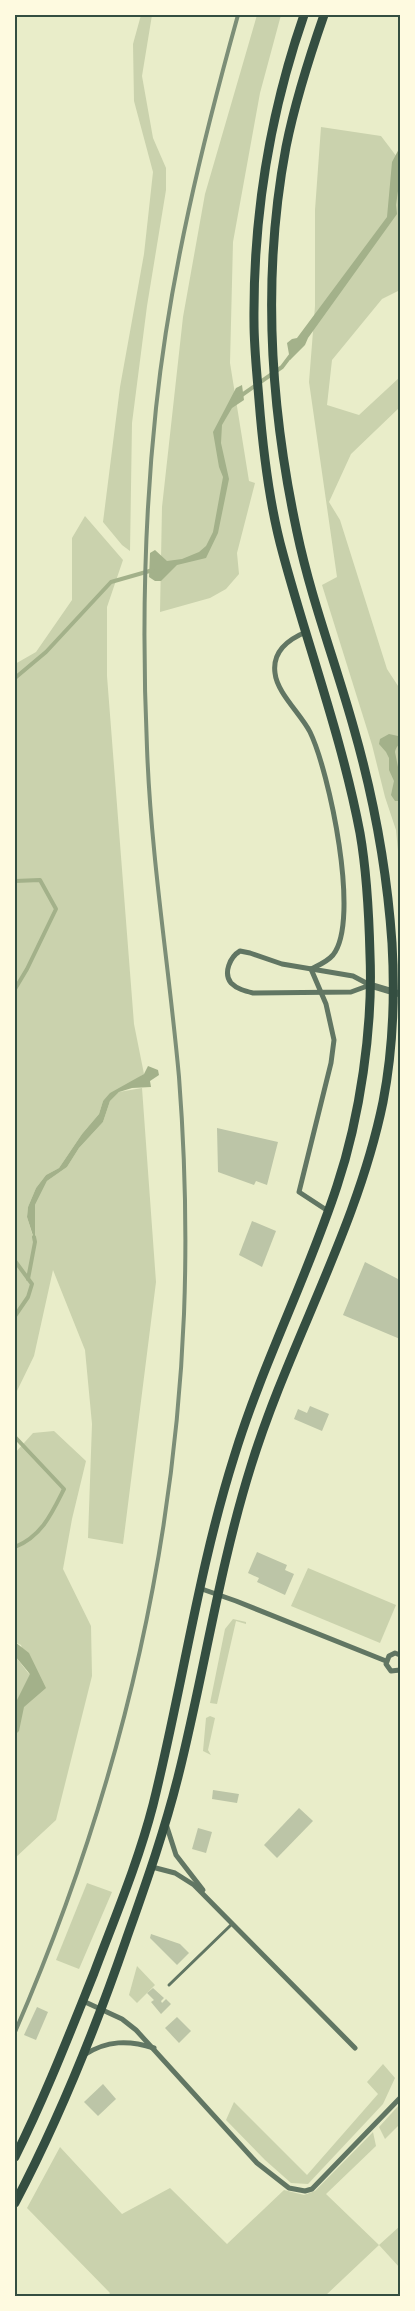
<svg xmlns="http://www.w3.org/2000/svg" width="415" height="2311" viewBox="0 0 415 2311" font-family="Signika,sans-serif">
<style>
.green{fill:#cad2ad}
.water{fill:#a3b18a}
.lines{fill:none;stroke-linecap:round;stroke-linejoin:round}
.stream{stroke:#a3b18a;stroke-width:4}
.building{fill:#bcc5a7}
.service{stroke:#617663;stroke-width:3}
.minor{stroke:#617663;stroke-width:5}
.tertiary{stroke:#617663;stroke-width:7}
.primary{stroke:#344e41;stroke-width:9}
.rail{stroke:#7c8e77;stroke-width:4}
.neatline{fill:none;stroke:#344e41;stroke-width:2}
</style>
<rect width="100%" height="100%" fill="#e9edc9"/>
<!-- green -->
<g class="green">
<path d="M141,15h11l-10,61 11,62 13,30v22l-19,116 -15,117 -2,128 -8,-6 -19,-23 17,-135 24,-133 9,-82 -19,-71 -1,-57z"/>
<path d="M257,15h24l-21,78 -27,149 -3,121 19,118 6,2 -18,70 2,21 -13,15 -16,9 -50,14 2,-105 21,-190 22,-123z"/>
<path d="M321,127l60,9 19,25v129l-18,9 -50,61 -5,45 32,10 41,-38v30l-49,47 -22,48 11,18 47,149 13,20v183l-4,-42 -11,-33 -13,-52 -50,-160 15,-8 -28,-195 6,-76v-96z"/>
<path d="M85,516l38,44 -16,47v69l27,348 10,50 -41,27 -4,13 -17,20 -23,34 -13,7 -10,13 -8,19 -1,10 7,23 1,-35 12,-24 20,-14 12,-19 24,-26 7,-21 9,-9 23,-4 14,194 -33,262 -35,-6 4,-114 -7,-74 -32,-80 -19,86 -19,39v-731l21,-12 36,-52v-62z"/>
<path d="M54,1431l32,30 -14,58 -9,50 28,57 1,50 -36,144 -41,38v-202l14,18 -8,-29 -6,-3v-189l18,-20z"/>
<path d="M308,1568l88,37 -16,38 -89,-37z"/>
<path d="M233,1619l13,3v2l-10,-3 -19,83 -7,-1 15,-74z"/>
<path d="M210,1716l5,2 -7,32 3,5 -8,-4 3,-33z"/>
<path d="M87,1883l25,9 -33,77 -23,-9z"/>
<path d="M137,1966l18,19 -18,18 -8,-8z"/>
<path d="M383,2064l12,14 -12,26 -75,80 -17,-1 -26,-23 -39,-40 8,-18 73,73 71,-81 -11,-12z"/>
<path d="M400,2104v20l-15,15 -6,-12z"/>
<path d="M373,2132l3,14 -50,48 53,51 21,-19v42l-21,-23 -54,51h-217l2,-3 -83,-85 33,-61 62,67 48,-26 57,56 57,-54 20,5 11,-4z"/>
</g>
<!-- water -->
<g class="water">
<path d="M400,147v30l-4,28 1,9 -89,124 -3,7 -15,15 -3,-17 5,-4 5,-1 90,-121 5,-55z"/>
<path d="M242,385l2,15 -12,8 -10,17 -1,18 8,36 -11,54 -12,25 -29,7 -16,16h-6l-6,-4 1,-24 5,-3 12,11 15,-2 17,-7 7,-6 7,-14 10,-55 -4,-10 -6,-35 23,-44z"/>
<path d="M389,734l9,2c5,8 -2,9 -3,16l4,20 1,29h-5l-4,-6 3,-14 -5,-11v-12l-3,-6 -7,-8 1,-5z"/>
<path d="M148,1066l10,4 1,5 -9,6 1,6 -19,1 -13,4 -9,9 -7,21 -24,26 -12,19 -20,14 -12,24v37l-8,-25 1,-10 8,-19 10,-13 13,-7 23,-34 17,-20 4,-13 7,-8 34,-19z"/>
<path d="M15,1642l14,11 17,35 -22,19 -5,24 -4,4v-31l15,-30 -15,-18z"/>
</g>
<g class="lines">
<!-- stream -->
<g class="stream">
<path d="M239,397l43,-30 9,-12"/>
<path d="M15,678l31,-26 65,-70 42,-12"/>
<path d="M15,881l25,-1 16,29 -29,60 -12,20"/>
<path d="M15,1261l17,23 -4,13 -13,19"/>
<path d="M28,1279l7,-37 -1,-5"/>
<path d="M15,1437l49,52c-12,24 -22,47 -49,58"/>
</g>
</g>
<!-- building -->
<g class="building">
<path d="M217,1128l61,14 -11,43 -11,-4 -2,4 -36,-13z"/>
<path d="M252,1221l24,10 -14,36 -23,-12z"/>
<path d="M365,1262l33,17 2,-6v66l-57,-24z"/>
<path d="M310,1406l19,8 -7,17 -28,-12 4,-10 9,4z"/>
<path d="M257,1552l30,13 -2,5 9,4 -9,21 -28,-13 2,-4 -11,-5z"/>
<path d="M213,1790l26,4 -2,9 -25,-4z"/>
<path d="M299,1808l14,13 -36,37 -13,-13z"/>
<path d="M198,1828l14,4 -6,21 -14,-4z"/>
<path d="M151,1934l29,10 9,9 -12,12 -27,-27z"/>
<path d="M153,1988l11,10 -3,3 1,2 4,-4 5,5 -10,10 -10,-12 3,-2 -7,-7z"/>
<path d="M37,2007l11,5 -12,28 -12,-5z"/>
<path d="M177,2017l14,14 -12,12 -14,-15z"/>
<path d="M103,2084l13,15 -18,17 -14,-14z"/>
</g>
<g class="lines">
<!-- service -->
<path class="service" d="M169,1985l63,-61"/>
<!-- minor -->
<g class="minor">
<path d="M306,632c-17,7 -34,19 -31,41 2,20 26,41 35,59 19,39 51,188 23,223 -6,7 -14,10 -22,14"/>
<path d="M240,951l10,2 32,11 71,12 17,9 -19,7 -98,1c-8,-2 -16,-4 -22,-10 -8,-10 -1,-26 9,-32z"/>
<path d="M311,969l15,35 8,36 -3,23 -32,129 29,19"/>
<path d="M199,1588l37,13 150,60"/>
<path d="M400,1655l-5,-2 -6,3 -3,8 5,7 9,-1"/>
<path d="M166,1824l10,31 27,35"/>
<path d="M152,1867l23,6 19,12 161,163"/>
<path d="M83,2001l39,18 14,11 121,133 32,25 16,3 7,-2 88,-91"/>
<path d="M84,2055c23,-15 45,-15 70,-7"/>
</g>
<!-- tertiary -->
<path class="tertiary" d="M370,985l30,9"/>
<!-- primary -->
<g class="primary">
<path d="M15,2157c30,-60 54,-122 79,-184 21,-56 44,-110 59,-168 29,-116 45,-234 81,-348 28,-92 73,-179 103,-271 23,-69 36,-158 33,-231 -1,-40 -3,-82 -10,-122 -18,-95 -52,-186 -77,-279 -14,-50 -20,-103 -24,-154 -2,-26 -5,-52 -5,-78 -1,-104 16,-209 50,-307"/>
<path d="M15,2203c44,-84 80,-173 111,-263 19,-54 38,-107 52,-163 26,-103 41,-209 73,-311 38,-123 106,-237 132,-364 10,-52 12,-107 9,-159 -5,-73 -18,-144 -38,-214 -18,-65 -43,-130 -57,-197 -27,-126 -35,-258 -11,-385 9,-45 23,-89 38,-132"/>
</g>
<!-- rail -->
<path class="rail" d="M15,2032c99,-228 159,-469 169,-718 3,-79 1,-159 -5,-237 -10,-110 -28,-219 -32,-329 -5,-113 -3,-227 9,-340 14,-133 46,-264 82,-393"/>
</g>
<!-- border -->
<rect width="415" height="2311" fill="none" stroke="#fefae0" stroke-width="32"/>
<rect x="16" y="16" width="383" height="2279" class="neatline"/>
</svg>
